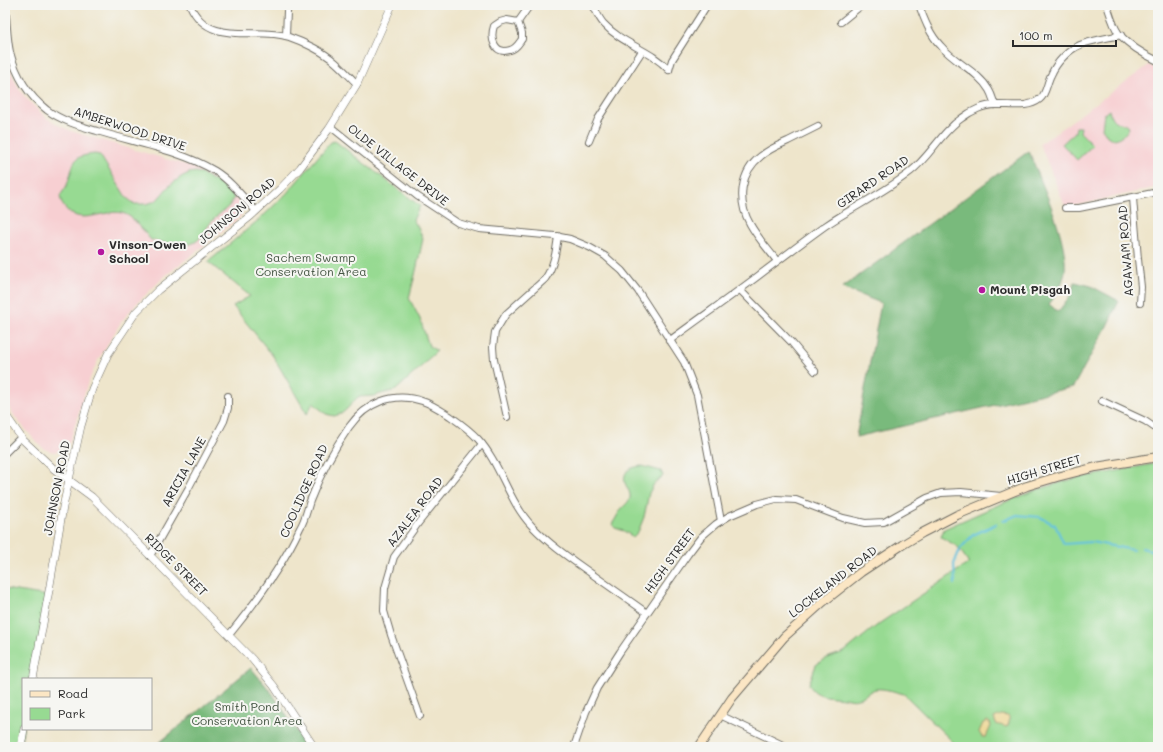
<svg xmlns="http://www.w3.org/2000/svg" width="1163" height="752" viewBox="0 0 1163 752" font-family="Mali,sans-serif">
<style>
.built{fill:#f7cfd2}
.green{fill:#97da92;stroke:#61825e}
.forest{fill:#79ba7c;stroke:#527254}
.sand{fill:#eeda9e;stroke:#8c8264}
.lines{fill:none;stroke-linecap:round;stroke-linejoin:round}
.stream{stroke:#63c2e1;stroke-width:2}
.minor-casing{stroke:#6f6c63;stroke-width:8}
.tertiary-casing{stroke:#6f6c63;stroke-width:8}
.secondary-casing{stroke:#6f6c63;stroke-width:10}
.minor{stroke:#fff;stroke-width:6}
.tertiary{stroke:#fff;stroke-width:7}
.secondary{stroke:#fbe6c4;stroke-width:8}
.poi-dot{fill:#b5179e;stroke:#f6f6f2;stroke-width:1.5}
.labels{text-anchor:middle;stroke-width:4;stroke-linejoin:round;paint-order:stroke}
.street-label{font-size:12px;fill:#2b2b2b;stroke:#f6f6f2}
.poi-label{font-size:12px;font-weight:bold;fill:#2b2b2b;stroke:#f6f6f2;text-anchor:start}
.park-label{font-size:12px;fill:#465745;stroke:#f6f6f2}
</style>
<rect width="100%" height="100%" fill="#f6f6f2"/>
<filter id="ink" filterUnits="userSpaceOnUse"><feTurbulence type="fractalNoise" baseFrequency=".025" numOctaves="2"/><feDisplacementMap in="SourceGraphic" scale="8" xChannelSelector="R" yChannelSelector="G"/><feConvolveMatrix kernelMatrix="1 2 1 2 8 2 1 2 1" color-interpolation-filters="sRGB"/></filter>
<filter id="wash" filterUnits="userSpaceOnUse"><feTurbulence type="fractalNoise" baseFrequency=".012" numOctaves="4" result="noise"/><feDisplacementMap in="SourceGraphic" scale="16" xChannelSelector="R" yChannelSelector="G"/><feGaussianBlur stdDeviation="0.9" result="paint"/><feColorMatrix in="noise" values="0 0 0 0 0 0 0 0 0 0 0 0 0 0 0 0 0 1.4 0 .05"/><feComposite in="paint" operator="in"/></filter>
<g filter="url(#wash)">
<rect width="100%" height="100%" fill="#eee5cb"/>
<!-- built -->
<g class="built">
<path d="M5,58l11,25 8,13 12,12 12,11 12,7 14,6 112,33 13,5 15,9 13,10 16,17 -1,7 -2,4 -75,59 -29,28 -15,18 -23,38 -11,25 -17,56 -3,5 -3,3 -9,3 -5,-1 -6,-2 -12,-12 -17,-20 -10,-16z"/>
<path d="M1149,65l9,5v117l-89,20 -3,-1 -2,-2 -24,-60z"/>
</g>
<!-- green -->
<g class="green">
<path d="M1109,110c2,11 8,14 18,14l2,4c-4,7 -9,11 -17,11l-5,-3 -5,-8 2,-14z"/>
<path d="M1076,127h5l-1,5 13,13 -16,15 -15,-16 13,-12z"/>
<path d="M335,141l85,65 -7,14 5,7 5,12 -8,36 -6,23 11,21 9,27 8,5 -11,10 -2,3 -28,26 -23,6 -15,1 -5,5 -6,7 -6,5 -7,2 -8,-2 -13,-11 -6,11 -34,-58 -40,-50 17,-10 -42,-34 54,-45 25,-24 42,-49 2,-2z"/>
<path d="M95,154l5,1 26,42 8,7h12l10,-3 13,-15 12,-9 8,-4 6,-1 6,1 27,16 6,8c-3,11 -13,14 -20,22 -6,6 -10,14 -15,20 -12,12 -34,3 -48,1 -7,-8 -18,-25 -29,-27 -18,-4 -39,12 -54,-2 -5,-4 -7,-9 -8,-15 3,-5 7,-9 8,-14 7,-19 2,-26 27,-28z"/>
<path d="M1158,463v284h-200l-54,-53c-8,-2 -20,-6 -28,-5 -6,1 -11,7 -16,9 -6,3 -10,1 -16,0 -13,-2 -29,0 -35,-14l7,-19 8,-6 20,-7 36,-29 89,-60 -11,-16 -17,-10 3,-8 54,-24 38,-15 40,-12 25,-4z"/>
<path d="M642,466l19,5 2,5 -9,8 -5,9 -5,24 -6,15 -5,5 -9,-6 -9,-3 -3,-4c4,-5 6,-11 10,-16 3,-3 7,-6 8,-10 1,-5 -3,-10 -5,-15 -3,-13 7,-16 17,-17z"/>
<path d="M5,589l43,7 -15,83h-10v50l-2,18h-16z"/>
</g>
<!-- forest -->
<g class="forest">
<path d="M1029,151c12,32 39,87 36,120 -2,13 -8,24 -16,33l9,8 12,-16 5,-14 16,4 28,15 -13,27 -33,59 -217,50 25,-134 -39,-15z"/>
<path d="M251,668l21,25 35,54h-58l-7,-3 -11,-3 -6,4 -2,2h-69z"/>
</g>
<!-- sand -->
<g class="sand">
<path d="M1001,715l7,1 1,1v6l-2,4 -11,-3 -2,-6z"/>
<path d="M987,721l3,2 1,3 -5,11h-4l-3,-5 4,-9z"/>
</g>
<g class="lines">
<!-- stream -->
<g class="stream">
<path d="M1003,521l14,-6 23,2 15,8 9,19 27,-2 42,8"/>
<path d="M1142,548l12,3 4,-1"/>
<path d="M955,584l-1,-20 6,-15 13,-14 23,-11"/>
</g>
</g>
</g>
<g filter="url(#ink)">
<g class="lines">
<defs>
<g id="minor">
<path d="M190,5c19,43 65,21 99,32 15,5 35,15 46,25 8,7 15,15 22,22"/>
<path d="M593,5c3,6 6,14 11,19 18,20 47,26 65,46"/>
<path d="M919,5c5,14 11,30 22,41 14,17 37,25 48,44 3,5 4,10 6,15"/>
<path d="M1107,5c3,9 6,21 12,29 10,11 26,21 39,27"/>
<path d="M5,7c2,15 2,31 5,45 6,23 19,44 37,58 15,11 33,16 50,21 39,12 83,19 118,40 16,10 28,26 41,40"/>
<path d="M507,20l11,2 4,11v6c-3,4 -6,10 -12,11 -16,5 -20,-12 -16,-24l6,-4z"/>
<path d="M518,22l12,-17"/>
<path d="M841,22l21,-17"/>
<path d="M286,36l1,-25 2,-6"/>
<path d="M669,70l3,-10 35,-55"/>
<path d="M331,127l86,69 41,27 21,6 76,7 15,3 19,8 16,9 17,15 16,20 46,71 13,33 24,126"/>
<path d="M589,141l9,-22 9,-14 35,-54"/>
<path d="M1133,198l5,61 3,28 -1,16"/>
<path d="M1065,208h14l79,-16"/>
<path d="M777,261c-9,-12 -20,-24 -27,-37 -13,-23 -10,-52 11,-68 8,-7 18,-11 27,-15 10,-5 20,-10 30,-15"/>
<path d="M740,290l52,53 23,28"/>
<path d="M669,341c31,-23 63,-45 93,-68 21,-16 42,-32 63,-47 28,-19 59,-33 85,-54 20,-15 31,-40 52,-54 9,-7 22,-13 33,-13 15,-1 32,4 45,-6 6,-4 7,-17 11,-24 5,-12 17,-25 29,-30 12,-5 27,-7 41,-10"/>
<path d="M1102,401l43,20 13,9"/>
<path d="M507,417l-13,-57 -1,-13 2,-15 11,-18 39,-35c9,-13 11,-27 13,-43"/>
<path d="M5,453l16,-16"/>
<path d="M150,556l38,-67 36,-68 4,-13v-12"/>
<path d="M229,635c27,-33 53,-68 71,-107 5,-8 7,-18 10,-27 10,-26 23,-51 39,-74 17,-24 44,-36 73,-26 10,3 20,10 28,15 10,7 20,14 28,23 23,25 30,62 54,87 18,19 39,33 60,48 18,13 37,26 55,39"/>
<path d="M720,715l67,32"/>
<path d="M420,716l-29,-81 -7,-24 1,-23 9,-31 25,-35 63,-78"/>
<path d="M574,747l12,-35 11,-24 23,-36 68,-98 13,-17 15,-13 13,-8 28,-12 19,-5 20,1 47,18 22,5 19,-1 43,-24 14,-5 20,-1 40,4"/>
</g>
<g id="tertiary">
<path d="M5,414l18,26 31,29 38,28 17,17 143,145 22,27 40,61"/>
<path d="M33,679l17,-94 13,-78 18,-81 11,-37 16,-35 28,-42 22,-22 93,-74 29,-27 20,-21 29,-39 28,-45 35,-79"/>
<path d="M21,747l3,-18"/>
</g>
<path id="secondary" d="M699,747l33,-49 52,-61 39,-35 38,-30 41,-27 20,-12 35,-18 70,-29 30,-9 39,-10 62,-10"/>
</defs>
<!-- minor casing -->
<use href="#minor" class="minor-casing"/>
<!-- tertiary casing -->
<use href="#tertiary" class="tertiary-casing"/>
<!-- secondary casing -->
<use href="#secondary" class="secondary-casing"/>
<!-- minor -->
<use href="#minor" class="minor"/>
<!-- tertiary -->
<use href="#tertiary" class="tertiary"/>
<!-- secondary -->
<use href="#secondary" class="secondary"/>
</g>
</g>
<!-- markers -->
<g class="poi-dot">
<circle cx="101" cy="252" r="4"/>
<circle cx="982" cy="290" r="4"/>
</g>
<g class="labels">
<!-- street labels -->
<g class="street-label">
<text transform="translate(130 129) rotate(18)" y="4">AMBERWOOD DRIVE</text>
<text transform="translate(398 165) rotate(38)" y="4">OLDE VILLAGE DRIVE</text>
<text transform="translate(873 182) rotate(-34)" y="4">GIRARD ROAD</text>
<text transform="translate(237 211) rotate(-40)" y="4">JOHNSON ROAD</text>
<text transform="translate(1126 251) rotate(-94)" y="4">AGAWAM ROAD</text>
<text transform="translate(1044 470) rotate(-17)" y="4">HIGH STREET</text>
<text transform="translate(184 472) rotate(-61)" y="4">ARICIA LANE</text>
<text transform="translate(57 488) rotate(-79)" y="4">JOHNSON ROAD</text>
<text transform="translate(304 491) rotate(-66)" y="4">COOLIDGE ROAD</text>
<text transform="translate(415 512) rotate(-53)" y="4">AZALEA ROAD</text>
<text transform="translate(670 561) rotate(-54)" y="4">HIGH STREET</text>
<text transform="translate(176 565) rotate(45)" y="4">RIDGE STREET</text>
<text transform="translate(833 582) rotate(-38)" y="4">LOCKELAND ROAD</text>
</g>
<!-- poi labels -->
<g class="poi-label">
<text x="109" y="249">Vinson-Owen<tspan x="109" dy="14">School</tspan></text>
<text x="990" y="294">Mount Pisgah</text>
</g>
<!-- park labels -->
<g class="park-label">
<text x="311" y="262">Sachem Swamp<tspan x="311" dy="14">Conservation Area</tspan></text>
<text x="247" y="711">Smith Pond<tspan x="247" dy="14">Conservation Area</tspan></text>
</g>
</g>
<!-- margin -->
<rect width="1163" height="752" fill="none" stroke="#f6f6f2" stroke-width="20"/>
<!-- legend -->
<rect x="22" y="678" width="130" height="52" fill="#f6f6f2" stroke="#a5a5a2"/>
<rect x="30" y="691" width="20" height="6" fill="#fbe6c4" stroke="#a5a5a2"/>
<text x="58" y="698" font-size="12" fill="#2b2b2b">Road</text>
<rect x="30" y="708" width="20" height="12" fill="#97da92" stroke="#a5a5a2"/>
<text x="58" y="718" font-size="12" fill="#2b2b2b">Park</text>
<!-- scale -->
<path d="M1013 40v6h103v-6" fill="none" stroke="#2b2b2b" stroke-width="2"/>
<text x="1019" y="40" font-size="12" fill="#2b2b2b" stroke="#f6f6f2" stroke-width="3" paint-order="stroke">100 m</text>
</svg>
